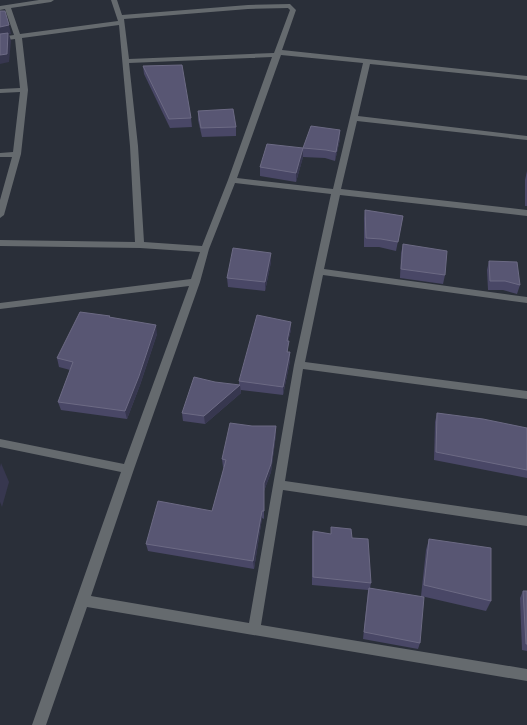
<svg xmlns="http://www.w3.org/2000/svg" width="527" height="725" viewBox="0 0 527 725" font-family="'PT Sans',sans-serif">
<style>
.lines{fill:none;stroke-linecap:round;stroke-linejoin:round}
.minor{fill:#656a6e;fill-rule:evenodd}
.wall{fill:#494766}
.shaded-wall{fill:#37374f}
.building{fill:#585673;stroke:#6c6a84}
</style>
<rect width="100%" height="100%" fill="#2a2f39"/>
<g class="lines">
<!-- minor -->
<path class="minor" d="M39,0h15l-3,2 -40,6 9,26 98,-13 -7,-21h6l5,15 126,-10 42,-1 6,6 -14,40 245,26v4l-157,-16 -12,52 169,20v4l-170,-19 -16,68 186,21v6l-187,-21 -16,74 203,28v6l-204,-28 -18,87 222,29v8l-224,-30 -18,112 242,35v10l-244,-36 -22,135 266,44v12l-440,-74 -41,118h-14l89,-253 -121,-25v-8l124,25 65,-178 -189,23v-6l191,-24 9,-27 -60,-4 -140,-2v-6l135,2 -5,-96 -11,-121 -97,13 6,52 -7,64 -17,61 -4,3v-18l12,-43h-12v-4l13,-1 7,-60 -20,1v-4l20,-1 -5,-49 -15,2v-4l14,-2 -9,-26 -5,1v-4zM288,8l2,2 -16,43 -145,6 -5,-40 124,-10zM281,55l82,8 -30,126 -96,-11zM272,57l-44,123 -26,66 -58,-4 -6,-96 -9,-83zM235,183l96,11 -37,171 -45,258 -158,-27 43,-127 66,-187 9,-33z"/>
</g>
<!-- wall -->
<g class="wall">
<path d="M143,66l48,52 1,9 -22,1 -26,-54z"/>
<path d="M198,111l38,16v9l-34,1 -4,-17z"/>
<path d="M340,130v9l-5,22 -10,-3 -22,-1 -7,25 -36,-6v-9l43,-19z"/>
<path d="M527,171v35h-2v-26z"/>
<path d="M365,210l38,6 -7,35 -17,-4h-15v-29z"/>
<path d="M403,244l42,31 -2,9 -43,-6 1,-25z"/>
<path d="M489,261l31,24 -3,9 -14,-4h-15l-1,-20z"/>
<path d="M271,262l-6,29 -37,-4 -1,-9z"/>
<path d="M110,317l47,17 -17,51 -13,34 -66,-9 -3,-8 12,-32 -11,-3 -2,-9z"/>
<path d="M291,322v8l-3,11v11h2v9l-7,34 -42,-5v3l-36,31 -22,-3 -1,-8 57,-28v-4z"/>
<path d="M437,413l90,15v50l-93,-18 1,-38z"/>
<path d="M252,426h24v8l-5,38 -7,19v28l-2,-1 -8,51 -106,-18 -2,-7 66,-33 12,-43 -1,-1 -1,-8z"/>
<path d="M313,531l39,7 19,45 -1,5 50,55 -2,6 -55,-10 5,-49 -56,-5v-47z"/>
<path d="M429,539l62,62 -5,10 -65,-15 5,-46z"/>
<path d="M523,591h4v60l-5,-1 -2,-52z"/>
</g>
<!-- shaded-wall -->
<g class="shaded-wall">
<path d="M9,25l2,9h-2l2,7 -2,21 -9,2v-37z"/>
<path d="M340,130v9l-5,22 1,-9z"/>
<path d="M303,148v9l-7,25v-9z"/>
<path d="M271,253v9l-6,29v-9z"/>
<path d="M291,322v8l-5,19 1,-8z"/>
<path d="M156,325l1,9 -17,51 -13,34 -2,-8z"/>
<path d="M290,352v9l-7,34v-8z"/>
<path d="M240,385l1,8 -36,31 -1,-8z"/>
<path d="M276,426v8l-5,38 -7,19v28v-36z"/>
<path d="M1,463l8,19 -7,25 -2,-5v-35z"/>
<path d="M262,511v7l-8,51 -1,-8z"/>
</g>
<!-- building -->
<g class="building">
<path d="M0,11h5l4,14 -9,2z"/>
<path d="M8,33l-1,21 -7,1v-21z"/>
<path d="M182,65l9,53 -22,1 -26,-53z"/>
<path d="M233,109l3,18 -35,1 -3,-17z"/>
<path d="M311,126l29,4 -4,22 -10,-2 -23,-2z"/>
<path d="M267,144l36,4 -7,25 -36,-6z"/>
<path d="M365,210l38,6 -5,26 -17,-3 -15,-1z"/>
<path d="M403,244l44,7 -2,24 -44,-6z"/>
<path d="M233,248l38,5 -6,29 -38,-4z"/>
<path d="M489,261l28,1 3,23 -15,-4h-15z"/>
<path d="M80,312l30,4 -1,1 47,8 -17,51 -14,35 -67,-9 15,-40 -16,-4z"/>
<path d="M257,315l34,7 -4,19h2l-2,11h3l-7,35 -44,-6z"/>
<path d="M194,377l21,5 25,3 -36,31 -22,-3z"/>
<path d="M437,413l46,6 44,9v42l-91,-18z"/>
<path d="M230,423l22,3h24l-5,38 -7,19v28h-2l-9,50 -107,-17 12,-43 54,10 14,-51 -4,-1z"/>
<path d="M331,527l20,2 1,9 16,1 3,44 -58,-6v-46l18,3z"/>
<path d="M429,539l62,9v53l-67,-16z"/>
<path d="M369,588l55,9 -4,46 -56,-11z"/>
<path d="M523,591h4v53h-1z"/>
</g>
</svg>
